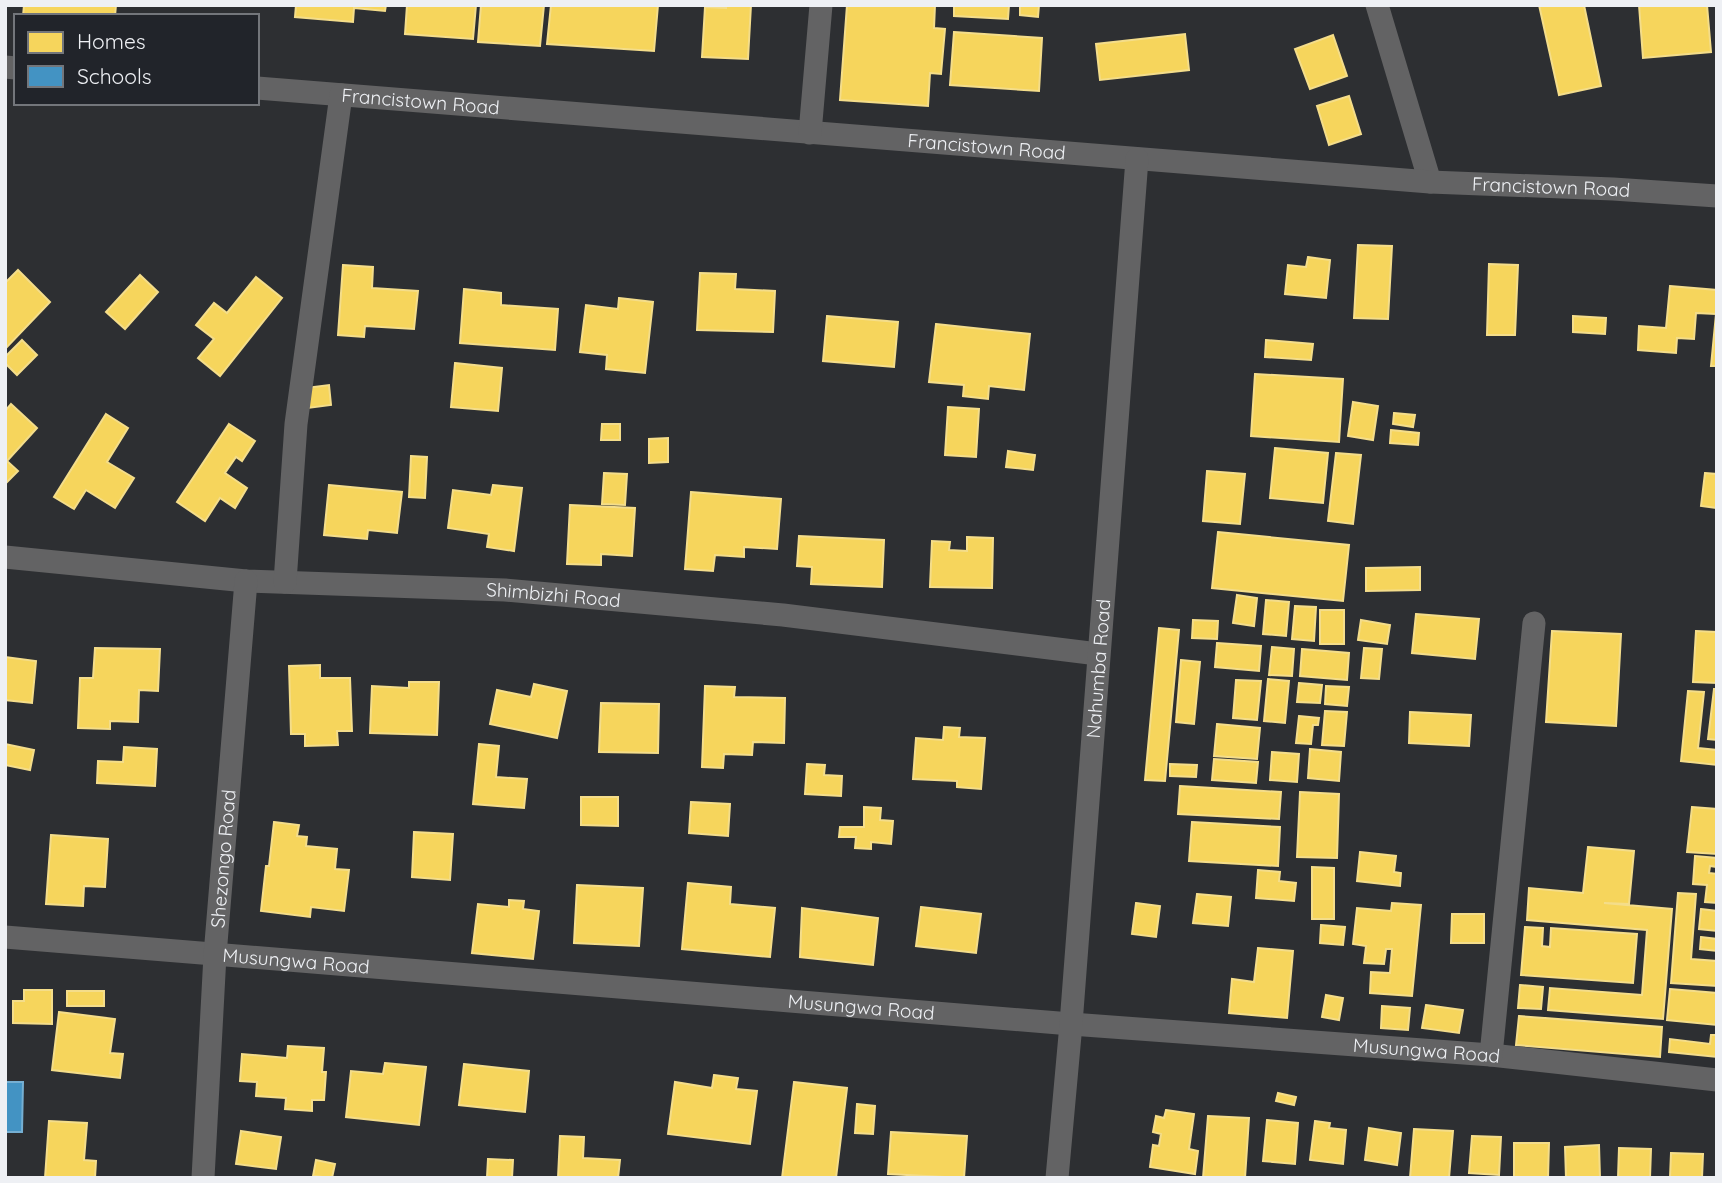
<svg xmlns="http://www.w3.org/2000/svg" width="1722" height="1183" viewBox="0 0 1722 1183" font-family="Quicksand,sans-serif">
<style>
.homes{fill:#f6d55c;stroke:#f4dd8a;stroke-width:2}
.schools{fill:#4393c3;stroke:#76afd2;stroke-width:2}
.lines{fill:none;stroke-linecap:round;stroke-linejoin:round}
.street{stroke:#636364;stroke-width:23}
.labels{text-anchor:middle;stroke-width:7;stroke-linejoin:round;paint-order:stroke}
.street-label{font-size:19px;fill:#eef0f4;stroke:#21242a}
</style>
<rect width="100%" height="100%" fill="#2d2f32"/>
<!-- homes -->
<g class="homes">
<path d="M24,5h92l-1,11h-92z"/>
<path d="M296,5h90l-1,6 -31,-3 -1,14 -58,-5z"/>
<path d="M407,5h69l-3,34 -68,-5z"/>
<path d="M481,5h63l-4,41 -62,-4z"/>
<path d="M551,5h107l-4,46 -107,-7z"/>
<path d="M726,5h25l-3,54 -46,-2 3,-50 21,1z"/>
<path d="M847,5h88l-1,23 11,1 -4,45 -11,-1 -2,33 -88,-6z"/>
<path d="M954,5h55l-1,14 -54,-3z"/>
<path d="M1020,5h19l-1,12 -18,-2z"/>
<path d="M1539,5h45l17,81 -42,9z"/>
<path d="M1639,5h68l4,47 -68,6z"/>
<path d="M954,32l88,6 -3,53 -89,-6z"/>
<path d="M1185,34l4,36 -89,10 -4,-36z"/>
<path d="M1333,35l14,41 -37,13 -15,-40z"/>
<path d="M1349,96l12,38 -32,11 -12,-39z"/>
<path d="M1358,245l34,1 -4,73 -34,-1z"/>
<path d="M1308,257l22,3 -4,38 -41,-4 3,-29 18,2z"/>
<path d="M1489,264l29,1 -3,70h-28z"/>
<path d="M343,265l30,2 -1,21 46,3 -4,38 -49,-3 -1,11 -26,-2z"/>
<path d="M18,270l32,32 -45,47v-66z"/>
<path d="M700,273l36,1 -1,15 40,2 -2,41 -76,-2z"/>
<path d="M140,275l18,17 -33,37 -19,-17z"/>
<path d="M256,277l26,21 -62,78 -22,-18 16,-19 -18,-14 18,-22 13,10z"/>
<path d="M1670,286l47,4v76h-6l5,-52 -20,-1 -2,26 -17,-1 -1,15 -38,-3 1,-24 27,2z"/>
<path d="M464,289l37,4v12l57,4 -3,41 -95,-7z"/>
<path d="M619,298l34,4 -8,71 -39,-4 1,-14 -27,-3 6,-47 32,4z"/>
<path d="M827,316l71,6 -4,45 -71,-6z"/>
<path d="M1573,316l33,2 -1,16 -32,-2z"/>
<path d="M936,324l94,10 -6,56 -35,-4 -1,13 -25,-3 1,-11 -35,-3z"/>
<path d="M22,340l15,15 -20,20 -12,-12v-6z"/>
<path d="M1266,340l47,4 -2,16 -46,-3z"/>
<path d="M455,363l47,5 -4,43 -47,-4z"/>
<path d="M1255,374l88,5 -4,63 -88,-6z"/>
<path d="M329,385l2,20 -23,3 -3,-20z"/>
<path d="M1353,402l25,4 -5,34 -25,-4z"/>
<path d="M11,404l26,24 -30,33 11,10 -13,13v-73z"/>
<path d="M948,407l31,2 -3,48 -31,-2z"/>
<path d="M1394,413l21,2 -2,12 -20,-3z"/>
<path d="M106,414l22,14 -21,34 27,16 -19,30 -29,-18 -12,19 -20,-12z"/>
<path d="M229,424l26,17 -13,20 -6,-4 -11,16 22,15 -12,20 -15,-10 -15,23 -28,-19z"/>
<path d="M602,424h18v16h-19z"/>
<path d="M1391,430l28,3 -1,12 -28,-2z"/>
<path d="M668,438v24l-19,1v-24z"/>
<path d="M1275,448l53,5 -5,50 -53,-5z"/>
<path d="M1008,451l27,4 -2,15 -27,-3z"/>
<path d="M1336,453l25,2 -8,69 -25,-3z"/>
<path d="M411,456l16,1 -2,41 -16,-1z"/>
<path d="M1207,471l38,3 -5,50 -37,-3z"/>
<path d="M604,473l23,1 -2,31 -23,-1z"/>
<path d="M1705,473l12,1v34l-16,-2z"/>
<path d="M329,485l73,7 -5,41 -29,-3 -1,9 -43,-4z"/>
<path d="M493,485l29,3 -8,63 -27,-4 2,-13 -41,-6 5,-38 38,5z"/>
<path d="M691,492l90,7 -4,50 -33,-2v10l-29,-2 -2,16 -28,-2z"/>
<path d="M570,505l65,3 -3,48 -31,-2v11l-34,-1z"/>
<path d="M1218,532l131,13 -6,56 -131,-13z"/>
<path d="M799,536l85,4 -2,47 -71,-3 1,-17 -15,-1z"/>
<path d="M967,537l26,1 -1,50 -62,-1 2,-46 18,1 -1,8 18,1z"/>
<path d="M1420,567v23l-54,1v-23z"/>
<path d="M1237,595l20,3 -3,28 -21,-3z"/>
<path d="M1266,600l23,2 -3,34 -23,-2z"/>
<path d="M1295,606l21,1 -2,34 -22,-2z"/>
<rect x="1320" y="610" width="24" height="34"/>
<path d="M1416,614l63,5 -4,40 -63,-6z"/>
<path d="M1193,620l25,1 -1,18 -25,-1z"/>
<path d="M1361,620l29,5 -3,19 -29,-4z"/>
<path d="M1159,628l20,2 -14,151 -20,-1z"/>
<path d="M1552,631l69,3 -5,92 -70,-4z"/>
<path d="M1696,631l21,1v51l-24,-1z"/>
<path d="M1217,643l44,3 -2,25 -44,-4z"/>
<path d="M1272,647l22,2 -2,27 -23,-1z"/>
<path d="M95,648l65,1 -2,42 -19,-1 -1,32 -28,-1v8l-32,-1 2,-50h13z"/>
<path d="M1364,648l18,1 -3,30 -18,-1z"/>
<path d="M1302,649l47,4 -2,27 -47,-4z"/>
<path d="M5,657l31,4 -4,42 -27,-3z"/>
<path d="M1181,660l19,2 -6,62 -18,-2z"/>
<path d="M320,665v13h30l2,53h-15l1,14 -33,1v-12h-14l-2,-68z"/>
<path d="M1268,679l21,2 -4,42 -21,-2z"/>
<path d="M1236,680l25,1 -4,39 -24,-2z"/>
<path d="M409,682h30l-2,53 -67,-2 2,-47 37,2z"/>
<path d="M1299,683l23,2 -2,18 -23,-1z"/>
<path d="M534,684l33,7 -10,47 -67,-14 7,-34 34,7z"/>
<path d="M705,686l30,1 -1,10 51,1 -1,45 -31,-1 -1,13 -28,-1 -1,14 -21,-1z"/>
<path d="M1326,686l23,1 -2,19 -22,-2z"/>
<path d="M1714,689h3v51l-9,-1z"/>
<path d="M1688,691l16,1 -6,56 19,2v15l-36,-4z"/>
<path d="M601,703l58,1 -1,49 -59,-1z"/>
<path d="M1325,711l22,1 -3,34 -22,-1z"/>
<path d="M1410,712l61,3 -2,31 -60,-3z"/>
<path d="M1299,716l20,2 -1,7h-5l-2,19 -15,-1z"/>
<path d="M1217,724l43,4 -3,31 -43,-3z"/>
<path d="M944,727l16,1 -1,9 26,1 -4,51 -24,-2v-6l-44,-2 3,-41 27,2z"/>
<path d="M5,744l29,6 -4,20 -25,-5z"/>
<path d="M479,744l20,2 -3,31 31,2 -3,29 -51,-4z"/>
<path d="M124,747l33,2 -2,37 -58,-3 1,-22 25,1z"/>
<path d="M1310,749l31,3 -2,29 -31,-3z"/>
<path d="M1272,752l27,2 -2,28 -27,-2z"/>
<path d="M1214,759l44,3 -2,21 -44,-3z"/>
<path d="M807,764l18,1 -1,10 18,1 -1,20 -36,-2z"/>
<path d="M1170,764l27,1 -1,12 -26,-1z"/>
<path d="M1180,786l101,6 -2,27 -101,-5z"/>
<path d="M1300,792l39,2 -2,64 -40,-1z"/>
<path d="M581,797h37v29l-37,-1z"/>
<path d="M691,802l39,2 -2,32 -39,-3z"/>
<path d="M864,807l17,1 -1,12 13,1 -2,23 -20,-2v7l-16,-1 1,-11h-17l1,-10h24z"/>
<path d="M1692,807l25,2v45l-30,-2z"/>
<path d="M274,822l25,3 -2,11 10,1 -1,9 31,3 -2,20 14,1 -5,41 -33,-4 -1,10 -49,-6 5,-45h3z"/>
<path d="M1192,822l88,5 -2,39 -89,-5z"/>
<path d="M414,832l39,2 -3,46 -38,-3z"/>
<path d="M51,835l57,4 -3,48 -21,-1 -1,20 -37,-2z"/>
<path d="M1588,847l46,4 -5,53 -25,-1 68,6 -9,110 -115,-9 2,-22 92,7 5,-65 -120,-10 2,-32 54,5z"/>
<path d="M1360,852l36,4 -2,16 7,1 -1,13 -43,-5z"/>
<path d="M1695,856l22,2v9l-7,-1 -1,7 8,1v29l-12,-1 2,-17 -14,-1z"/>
<path d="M1312,867l22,1v51h-22z"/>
<path d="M1258,870l22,2 -1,9 17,2 -2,18 -38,-3z"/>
<path d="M688,883l43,4 -1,17 45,4 -5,49 -88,-8z"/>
<path d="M577,885l66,3 -4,58 -65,-3z"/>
<path d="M1678,893l18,1 -5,65 26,2v25l-46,-3z"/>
<path d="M1197,894l34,3 -3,29 -35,-3z"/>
<path d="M509,900l15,1 -1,8 16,2 -6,48 -61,-6 6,-49 31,3z"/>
<path d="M1136,903l24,3 -4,31 -24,-3z"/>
<path d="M1392,903l29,2 -9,91 -42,-3 1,-21 19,1 2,-24h-6l-2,15 -20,-1 2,-17 -13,-2 4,-36 34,3z"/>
<path d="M921,907l60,7 -5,39 -60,-7z"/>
<path d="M802,908l76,10 -5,47 -73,-8z"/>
<path d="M1701,909l16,2v20l-18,-2z"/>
<path d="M1452,914h32v29h-33z"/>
<path d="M1321,925l24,2 -2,18 -23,-2z"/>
<path d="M1525,927l18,1 -1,18 8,1 1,-19 86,6 -4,49 -112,-8z"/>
<path d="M1701,937l16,2v12l-17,-2z"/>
<path d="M1258,948l35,3 -6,67 -58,-5 3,-34 22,3z"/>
<path d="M1520,985l23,2 -2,22 -23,-1z"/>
<path d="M1670,989l47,4v32l-50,-5z"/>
<path d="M24,990h28v34l-39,-1v-22h11z"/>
<rect x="67" y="991" width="37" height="15"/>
<path d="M1326,995l17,3 -4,22 -17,-3z"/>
<path d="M1426,1005l37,5 -4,23 -37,-5z"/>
<path d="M1382,1006l28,2 -2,22 -27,-2z"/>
<path d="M59,1012l56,7 -5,34 13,1 -3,24 -68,-8z"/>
<path d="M1519,1016l143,11 -2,30 -144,-12z"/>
<path d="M1711,1035h6v22l-48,-5 1,-13 40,5z"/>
<path d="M288,1046l36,2 -2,24h4l-2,28h-12v11l-27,-2 1,-11 -30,-2 1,-14 -17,-1 2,-27 45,4z"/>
<path d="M385,1063l41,4 -7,58 -73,-8 5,-46 32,3z"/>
<path d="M464,1064l65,7 -4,41 -66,-7z"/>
<path d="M714,1075l24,3 -2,11 21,2 -7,53 -82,-10 7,-52 37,6z"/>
<path d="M794,1082l53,6 -11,90h-54z"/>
<path d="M1278,1093l18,4 -2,8 -18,-4z"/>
<path d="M857,1104l18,2 -2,28 -18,-1z"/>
<path d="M1166,1110l28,4 -5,35 9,2 -3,23 -45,-7 3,-22 6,1 2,-12 -8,-2 3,-16 8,2z"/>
<path d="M1208,1116l41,2 -4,60h-42z"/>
<path d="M1267,1120l31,3 -3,41 -32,-3z"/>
<path d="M49,1121l38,2 -3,37 12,1 -1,17h-50z"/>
<path d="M1315,1121l15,2 -1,5 17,2 -3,34 -33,-4z"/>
<path d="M1369,1128l32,5 -4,32 -32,-5z"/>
<path d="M1414,1129l39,2 -4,47h-39z"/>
<path d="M241,1131l40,6 -5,32 -40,-5z"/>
<path d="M891,1132l76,4 -3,42 -76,-4z"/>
<path d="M560,1136l24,1 -1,21 37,2 -2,18h-60z"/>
<path d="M1472,1136l29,1 -2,38 -30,-2z"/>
<path d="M1514,1143h35l-1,35h-34z"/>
<path d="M1599,1145l1,33h-34l-1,-31z"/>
<path d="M1619,1148l32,1 -1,29h-32z"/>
<path d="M1671,1153l32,1 -1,24h-32z"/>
<path d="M488,1159l25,1 -1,18 -25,-1z"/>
<path d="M316,1160l19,4 -3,14 -19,-2z"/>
</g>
<!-- schools -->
<path class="schools" d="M5,1082h18l-1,50h-17z"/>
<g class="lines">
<!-- street -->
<g class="street">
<path d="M1377,5l53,177"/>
<path d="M5,67l11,1"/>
<path id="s1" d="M257,88l1173,94 183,7 104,7"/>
<path d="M810,133l11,-128"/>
<path id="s2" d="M5,557l241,24 259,9 278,25 315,39"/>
<path d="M285,582l11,-158 45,-329"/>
<path id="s3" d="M5,937l1066,87 420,31 226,25"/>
<path d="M1491,1055l43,-432"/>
<path id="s4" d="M203,1178l12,-223 31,-374"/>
<path id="s5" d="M1057,1178l14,-154 66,-865"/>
</g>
</g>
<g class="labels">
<!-- street labels -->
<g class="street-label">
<text dy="7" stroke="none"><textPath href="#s1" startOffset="164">Francistown Road</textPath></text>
<text dy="7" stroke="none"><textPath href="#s1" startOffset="732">Francistown Road</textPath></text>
<text dy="7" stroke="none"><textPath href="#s1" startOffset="1298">Francistown Road</textPath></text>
<text dy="7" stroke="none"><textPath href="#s2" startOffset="550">Shimbizhi Road</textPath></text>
<text dy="7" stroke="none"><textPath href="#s5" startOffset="511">Nahumba Road</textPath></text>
<text dy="7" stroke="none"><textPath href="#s4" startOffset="320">Shezongo Road</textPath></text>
<text dy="7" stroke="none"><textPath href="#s3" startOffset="292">Musungwa Road</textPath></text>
<text dy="7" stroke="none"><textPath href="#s3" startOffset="859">Musungwa Road</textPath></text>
<text dy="7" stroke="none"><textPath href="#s3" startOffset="1426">Musungwa Road</textPath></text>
</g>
</g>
<!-- border -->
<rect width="1722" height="1183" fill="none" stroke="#eef0f4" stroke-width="14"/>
<!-- legend -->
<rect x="14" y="14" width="245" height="91" fill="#21242a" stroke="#73767b" stroke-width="2"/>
<rect x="28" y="32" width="35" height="21" fill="#f6d55c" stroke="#73767b" stroke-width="2"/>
<text x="77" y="49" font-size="21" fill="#eef0f4">Homes</text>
<rect x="28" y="66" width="35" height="21" fill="#4393c3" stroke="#73767b" stroke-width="2"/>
<text x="77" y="84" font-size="21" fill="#eef0f4">Schools</text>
</svg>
